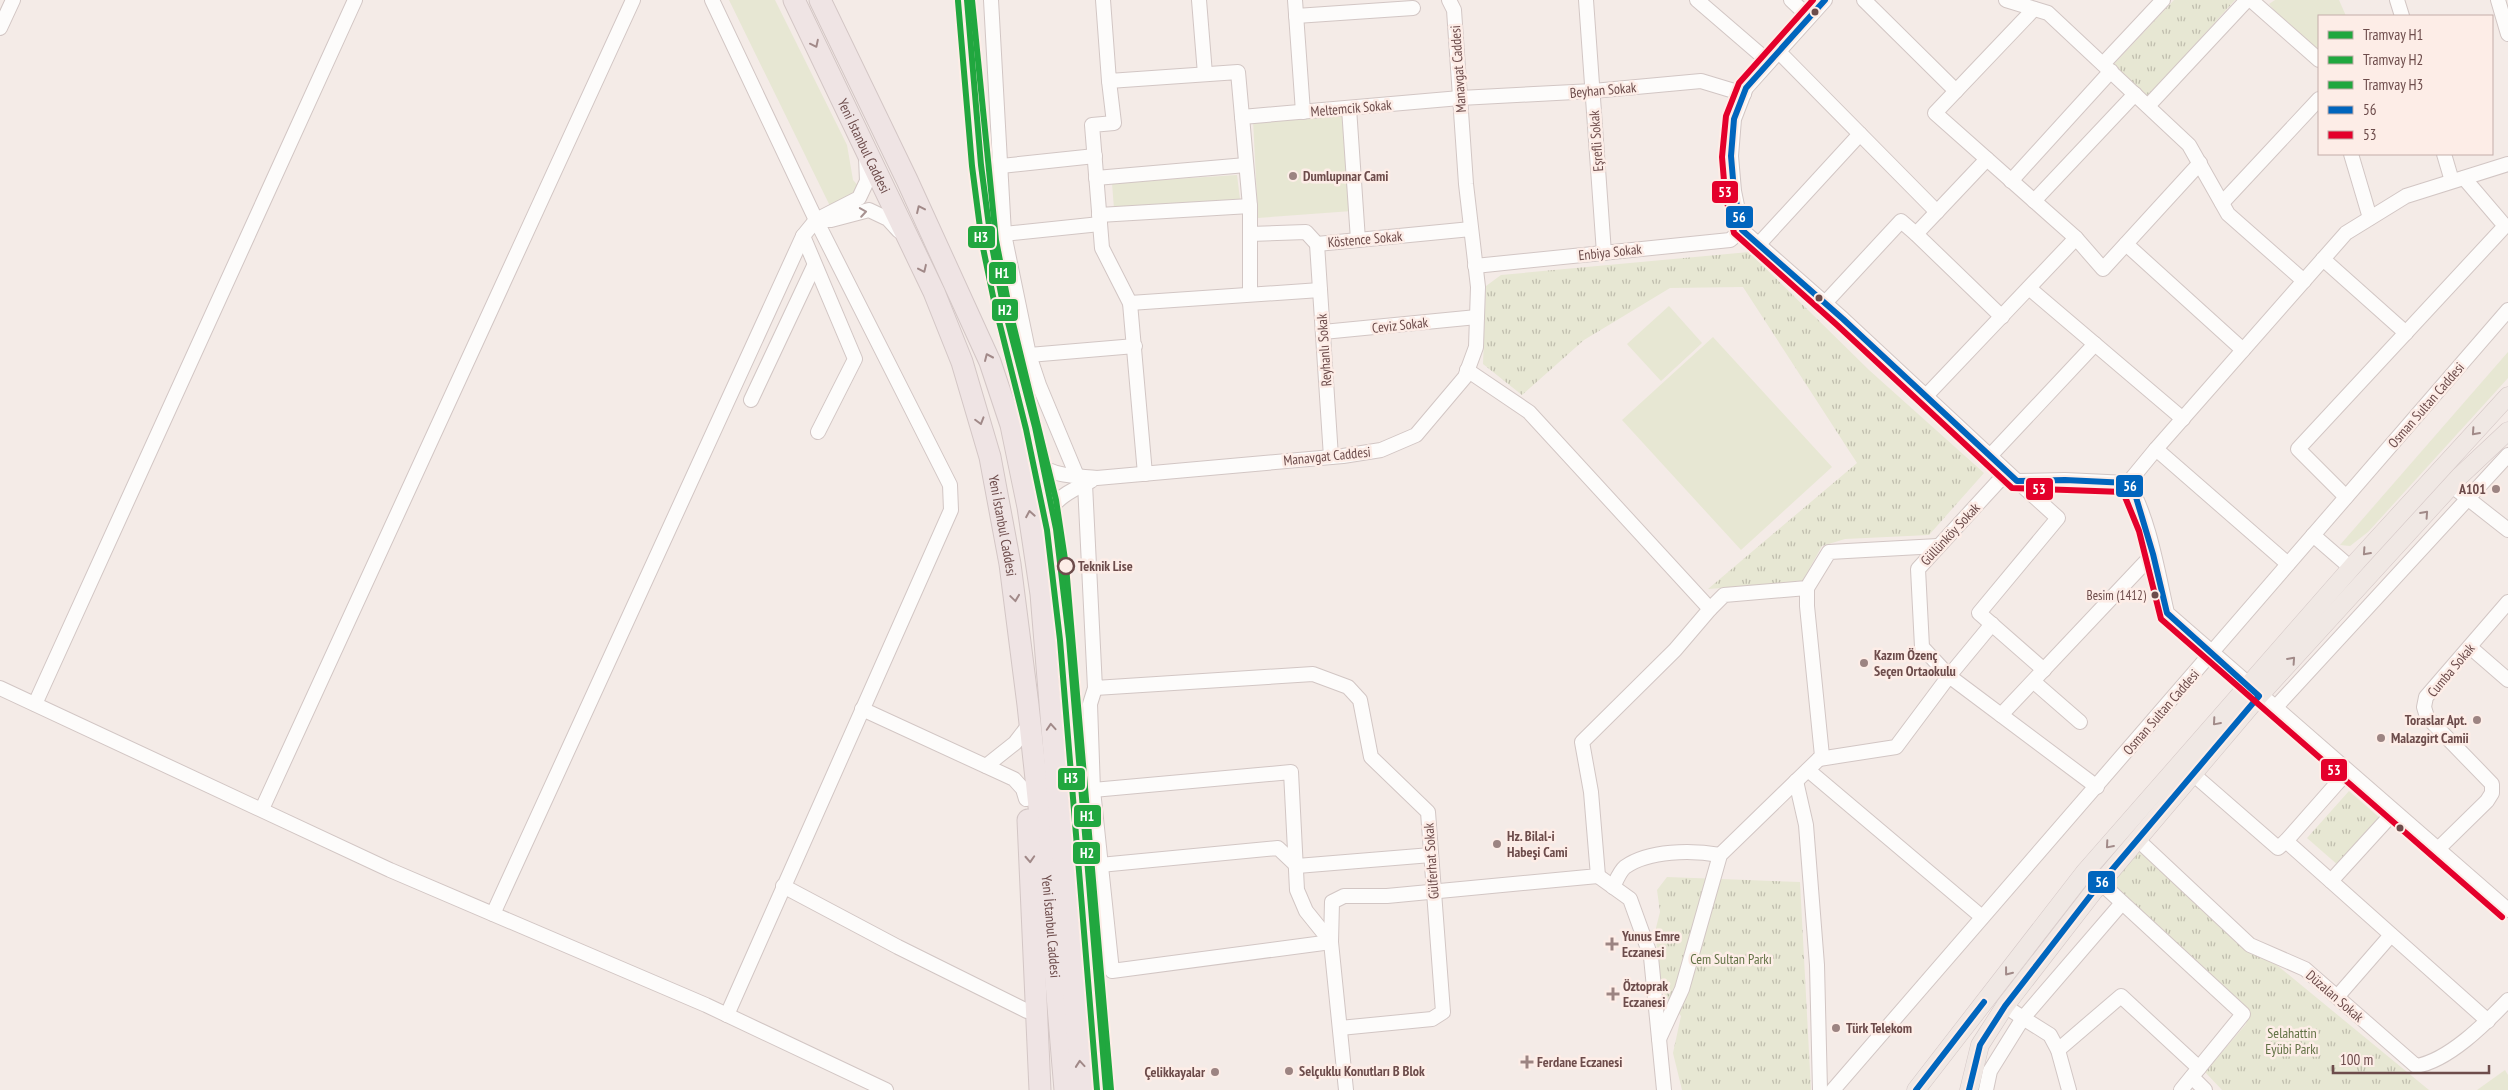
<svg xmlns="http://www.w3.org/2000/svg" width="2508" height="1090" viewBox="0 0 2508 1090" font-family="'PT Sans Narrow',sans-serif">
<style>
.green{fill:#e7e7d3}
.park{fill:url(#park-tufts)}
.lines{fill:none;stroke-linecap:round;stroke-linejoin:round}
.minor-casing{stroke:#d2c6c4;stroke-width:16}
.major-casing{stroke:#d3c6c5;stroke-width:19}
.highway-casing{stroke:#d3c6c5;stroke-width:23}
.minor{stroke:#fdfcfb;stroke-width:14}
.major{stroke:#f0e8e4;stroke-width:18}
.highway{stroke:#efe4e4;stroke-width:21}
.bus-1-casing{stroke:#fdede7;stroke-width:10}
.bus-2-casing{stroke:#fdede7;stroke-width:10}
.bus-1{stroke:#0065bd;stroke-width:6}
.bus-2{stroke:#e4002b;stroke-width:6}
.tram-1-casing{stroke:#fdede7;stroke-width:10}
.tram-2-casing{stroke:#fdede7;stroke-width:10}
.tram-3-casing{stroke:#fdede7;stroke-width:10}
.tram-1{stroke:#21a73f;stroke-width:6}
.tram-2{stroke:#21a73f;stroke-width:6}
.tram-3{stroke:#21a73f;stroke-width:6}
.oneway{stroke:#a18988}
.oneway2{stroke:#a79291}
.oneway3{stroke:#a18a88}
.bus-dot{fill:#6d4c4b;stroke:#fdede7;stroke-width:2}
.poi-dot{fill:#9c8482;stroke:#fdede7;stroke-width:2}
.stop-dot{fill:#fdede7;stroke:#6d4c4b;stroke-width:2.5}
.labels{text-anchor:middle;stroke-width:5;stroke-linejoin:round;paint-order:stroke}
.bus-label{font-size:13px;fill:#6d4c4b;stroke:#fdede7;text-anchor:end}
.street-label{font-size:14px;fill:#6d4c4b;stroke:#fdede7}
.poi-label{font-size:14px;font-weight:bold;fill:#6d4c4b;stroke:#fdede7;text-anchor:start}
.stop-label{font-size:14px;font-weight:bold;fill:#6d4c4b;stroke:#fdede7;text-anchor:start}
.park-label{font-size:14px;fill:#627245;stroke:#fdede7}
.line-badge{stroke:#fdede7;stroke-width:2}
.badge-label{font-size:14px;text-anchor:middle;font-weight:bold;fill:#fff}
</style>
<defs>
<pattern id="park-tufts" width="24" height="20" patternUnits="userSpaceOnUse" patternTransform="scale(1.25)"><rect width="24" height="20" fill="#e7e7d3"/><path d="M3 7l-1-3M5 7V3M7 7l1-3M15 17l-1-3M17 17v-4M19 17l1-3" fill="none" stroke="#bfbdad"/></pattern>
</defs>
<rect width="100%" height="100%" fill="#f4ebe7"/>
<!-- green -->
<g class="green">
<path d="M729,0h46l72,145 6,35 9,10 -32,16z"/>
<path d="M2275,0h64l7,16h-27v34l-45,-40 -5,-6z"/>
<path d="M1343,115l9,96 -94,7 -5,-98z"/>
<path d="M1237,175l3,24 -126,10 -2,-26z"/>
<path d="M1669,306l33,37 -41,38 -34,-37z"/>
<path d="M1713,337l119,130 -91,83 -119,-130z"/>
<path d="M2508,352v26l-140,154 -18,14 -10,-1z"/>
<path d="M2505,1070l3,5v15h-31z"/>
</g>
<!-- park -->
<g class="park">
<path d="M2174,0h61l-87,97 -34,-33z"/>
<path d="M1749,252l120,118 115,103 -55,62 -84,4 -23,7 -20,36 -94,7 149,-126 -114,-176 -73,1 -86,52 -62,55 -39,-31 3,-78 15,-11z"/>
<path d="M2349,791l32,28 -42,47 -32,-28z"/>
<path d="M2138,851l291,239h-207l-17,-18 41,-48 2,-12 -138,-129z"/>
<path d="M1667,877l133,5 11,208h-129l-9,-37 8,-37 -19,-25 -7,-59 5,-20 -3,-22z"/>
</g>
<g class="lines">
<defs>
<g id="minor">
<path d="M712,0l104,220 134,265 1,25 -224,505"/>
<path d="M991,0l13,234 25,121 106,-9"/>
<path d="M1103,0l6,81 129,-9 12,134v28l56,-2 11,12 154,-15"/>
<path d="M1199,0l6,74"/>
<path d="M1295,0l8,112"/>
<path d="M1586,0l18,253"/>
<path d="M1697,0l72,62"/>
<path d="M1791,0l18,17"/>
<path d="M1825,0l-79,88 -12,31 -3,37 3,35 8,39 101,89 174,162 48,-1 63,3c21,34 30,91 39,130l341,297"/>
<path d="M1864,0l92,91"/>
<path d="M2006,0l42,13 141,132 39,69 76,67"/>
<path d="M2251,0l68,60"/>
<path d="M2397,0l5,16"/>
<path d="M2498,0l10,34"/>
<path d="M2034,9l-99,104 141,125 27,31 97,-106"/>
<path d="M1296,16l117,-8"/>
<path d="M0,28l13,-28"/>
<path d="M1778,51l159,161"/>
<path d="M2103,64l60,-64"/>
<path d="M1109,81l5,42 -22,2 10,123 28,55 15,171"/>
<path d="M2148,106l99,-106"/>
<path d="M1349,108l9,132"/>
<path d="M1242,117l218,-19 133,-7 108,-10 43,13"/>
<path d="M2351,154l19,64"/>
<path d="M2444,154l8,27"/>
<path d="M1001,166l94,-10"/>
<path d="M1096,178l150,-13"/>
<path d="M2011,181l100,-110"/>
<path d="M2034,201l101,-107"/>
<path d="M2222,203l97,-104"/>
<path d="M1099,215l151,-9"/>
<path d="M824,220h7l38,-10 19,9 11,12"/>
<path d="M1004,234l96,-10"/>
<path d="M1916,234l86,83"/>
<path d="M803,236l52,123 -37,73"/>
<path d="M1317,244l14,213"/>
<path d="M2126,244l117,106"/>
<path d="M1758,245l102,-111"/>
<path d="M2323,259l83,74"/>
<path d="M1475,266l255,-26 12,-10"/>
<path d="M2029,288l154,131"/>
<path d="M1250,294v-60"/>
<path d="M1130,303l190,-13"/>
<path d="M1825,303l76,-82 15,13 71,-75"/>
<path d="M1323,332l154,-15"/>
<path d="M1029,355l10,30 38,91"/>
<path d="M1925,397l151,-159"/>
<path d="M751,400l63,-134"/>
<path d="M1019,439c22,38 38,35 78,39l246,-22 38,-6 35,-15 49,-58 11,-30 2,-60 -12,-103 -12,-174 -5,-10"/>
<path d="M2156,449l132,115"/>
<path d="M1989,457l106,-113"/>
<path d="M2017,481l41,37 -79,95 65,57"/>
<path d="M2128,483l28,-34 190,-216 60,-37 102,-32"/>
<path d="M1085,484l10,204 218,-14 35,13 12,13 11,57 57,55 15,200 -11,7 -92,9"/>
<path d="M2452,486l56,44"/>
<path d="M2346,497l-48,-48 207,-223 -41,-48"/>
<path d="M2313,535l38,33"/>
<path d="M1039,553c10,-45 8,-52 52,-72"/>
<path d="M1710,609l14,-14 83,-7 22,-36 109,-6"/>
<path d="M1992,624l-43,52 -27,-29 -4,-78 88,-96"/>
<path d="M2470,647l38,33"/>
<path d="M2034,682l46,40"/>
<path d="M0,688l390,182 316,135 180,85"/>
<path d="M1095,688l-5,16 3,86 19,181 219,-29 1,-40 12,-6h43l211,-20 -7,-84 -9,-50 93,-92 35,-41 -181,-197 -62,-42"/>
<path d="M35,704l320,-704"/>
<path d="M862,709l152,70 9,10 3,10"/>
<path d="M2274,709l234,-254"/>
<path d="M2001,715l152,-161"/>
<path d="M1819,759l77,-12 53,-71 148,111"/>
<path d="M986,766l29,-23 10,-13"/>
<path d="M1808,770l174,147"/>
<path d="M2347,772l-61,69 202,180"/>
<path d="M2193,774l85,74 8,-7"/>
<path d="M1796,781l10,44 11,140 3,125"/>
<path d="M1093,790l198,-18 6,118 9,21 25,31 15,148"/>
<path d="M262,809l371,-809"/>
<path d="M2138,840l112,105 55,24 111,97c32,-5 69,-42 92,-66"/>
<path d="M2437,850l50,-49 5,-8v-9l-65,-67 -3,-10 2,-10 82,-95"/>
<path d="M1100,865l178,-17 19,18 134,-11"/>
<path d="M1598,876l32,23 21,58 13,133"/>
<path d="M2331,881l63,-69"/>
<path d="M2101,883l142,131 -62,76"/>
<path d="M783,886l115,61 129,64"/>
<path d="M1613,887c3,-6 7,-16 12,-20 24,-17 67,-17 95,-12"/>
<path d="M493,914l310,-678 13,-16 43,-22 8,-17 -1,-24"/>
<path d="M2337,997l54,-62"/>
<path d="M2005,1006l18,12 99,-115"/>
<path d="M1659,1039l23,-50 38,-134 102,-99 -15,-150v-18"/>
<path d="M2058,1050l63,-54 78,72"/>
<path d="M2192,1077l13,13"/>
<path d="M1833,1090l675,-780"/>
<path d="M1986,1090l4,-19 33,-53 27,17 8,15 11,40"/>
</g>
<g id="major">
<path d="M1916,1090l168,-217 274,-313 150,-164"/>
<path d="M1969,1090l11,-45 25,-39 89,-115 165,-195 201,-220 48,-45"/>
</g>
<g id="highway">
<path id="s1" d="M794,0l140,292 28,70 28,95 20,107 18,141 21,194 16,191"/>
<path d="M820,0l87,180 83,182 21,63 17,82 13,87 41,496"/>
<path d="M1028,820l12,270"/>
</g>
</defs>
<!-- minor casing -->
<use href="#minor" class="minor-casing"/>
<!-- major casing -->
<use href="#major" class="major-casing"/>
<!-- highway casing -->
<use href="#highway" class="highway-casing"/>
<!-- minor -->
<use href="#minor" class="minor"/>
<!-- major -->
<use href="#major" class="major"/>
<!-- highway -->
<use href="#highway" class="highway"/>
<defs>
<g id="bus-1">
<path d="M1825,0l-79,88 -12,31 -3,37 3,35 8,39 101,89 174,162 48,-1 63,3 7,11 18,60 14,59 92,83 -165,195 -89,115 -25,39 -11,45"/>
<path d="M1916,1090l68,-88"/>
</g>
<path id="bus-2" d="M1813,0l-74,83 -13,33 -4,41 3,36 9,40 103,92 175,163 111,4 16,39 22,88 341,298"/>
</defs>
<!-- bus-1 casing -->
<use href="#bus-1" class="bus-1-casing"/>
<!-- bus-2 casing -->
<use href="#bus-2" class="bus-2-casing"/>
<!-- bus-1 -->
<use href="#bus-1" class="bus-1"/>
<!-- bus-2 -->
<use href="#bus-2" class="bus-2"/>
<defs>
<path id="tram-1" d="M972,0l24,240 13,67 47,193 10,66 45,524"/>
<path id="tram-2" d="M967,0l14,165 10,76 11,58 33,128 21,102 13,110 37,451"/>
<path id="tram-3" d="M958,1l14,165 10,77 12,58 32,128 21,101 13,110 37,450"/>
</defs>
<!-- tram-1 casing -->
<use href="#tram-1" class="tram-1-casing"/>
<!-- tram-2 casing -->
<use href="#tram-2" class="tram-2-casing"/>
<!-- tram-3 casing -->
<use href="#tram-3" class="tram-3-casing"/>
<!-- tram-1 -->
<use href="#tram-1" class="tram-1"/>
<!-- tram-2 -->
<use href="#tram-2" class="tram-2"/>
<!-- tram-3 -->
<use href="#tram-3" class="tram-3"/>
</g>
<!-- one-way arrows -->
<defs><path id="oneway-chevron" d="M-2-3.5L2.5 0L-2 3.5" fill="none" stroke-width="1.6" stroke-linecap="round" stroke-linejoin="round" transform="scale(1.25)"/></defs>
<g class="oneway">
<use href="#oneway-chevron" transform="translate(815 44) rotate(64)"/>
<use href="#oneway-chevron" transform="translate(920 209) rotate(-115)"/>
<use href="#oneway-chevron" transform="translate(923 269) rotate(65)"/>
<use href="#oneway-chevron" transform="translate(988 357) rotate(-114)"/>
<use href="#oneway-chevron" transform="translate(980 421) rotate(74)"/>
<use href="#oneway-chevron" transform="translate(1030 514) rotate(-100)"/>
<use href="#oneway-chevron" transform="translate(1015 598) rotate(82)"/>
<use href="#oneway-chevron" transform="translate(1051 727) rotate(-94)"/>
<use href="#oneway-chevron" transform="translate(1030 859) rotate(87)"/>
<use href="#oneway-chevron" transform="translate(1080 1064) rotate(-95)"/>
</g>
<use class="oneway2" href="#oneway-chevron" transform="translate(863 212) rotate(-9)"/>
<g class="oneway3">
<use href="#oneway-chevron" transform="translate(2475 432) rotate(132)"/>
<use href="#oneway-chevron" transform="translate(2425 514) rotate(-48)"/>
<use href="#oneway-chevron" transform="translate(2366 552) rotate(132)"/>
<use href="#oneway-chevron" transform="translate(2292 660) rotate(-48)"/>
<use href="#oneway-chevron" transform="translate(2216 722) rotate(131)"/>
<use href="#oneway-chevron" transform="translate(2109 845) rotate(131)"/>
<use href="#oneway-chevron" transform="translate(2008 972) rotate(128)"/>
</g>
<!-- markers -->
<g class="bus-dot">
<circle cx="1815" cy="12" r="4.5"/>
<circle cx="1819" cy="298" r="4.5"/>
<circle cx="2155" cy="595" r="4.5"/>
<circle cx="2400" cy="828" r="4.5"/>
</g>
<g class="poi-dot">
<circle cx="1293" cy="176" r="5"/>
<circle cx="2496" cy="489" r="5"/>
<circle cx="1864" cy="663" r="5"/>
<circle cx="2477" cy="720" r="5"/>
<circle cx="2381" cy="738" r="5"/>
<circle cx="1497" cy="844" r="5"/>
<path d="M1609.5 936.5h5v5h5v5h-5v5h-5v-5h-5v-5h5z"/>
<path d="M1610.5 986.5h5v5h5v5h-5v5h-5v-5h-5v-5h5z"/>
<circle cx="1836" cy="1028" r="5"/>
<path d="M1524.5 1054.5h5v5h5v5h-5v5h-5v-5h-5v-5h5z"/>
<circle cx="1289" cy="1071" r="5"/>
<circle cx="1215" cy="1072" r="5"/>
</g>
<circle class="stop-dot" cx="1066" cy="566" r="8"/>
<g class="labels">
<!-- bus labels -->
<g class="bus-label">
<text x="2146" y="600">Besim (1412)</text>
</g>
<!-- street labels -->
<g class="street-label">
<text transform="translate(1458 69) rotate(-94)" y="5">Manavgat Caddesi</text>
<text transform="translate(1603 90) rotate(-5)" y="5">Beyhan Sokak</text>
<text transform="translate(1351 108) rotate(-5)" y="5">Meltemcik Sokak</text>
<text transform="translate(1596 141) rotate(-94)" y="5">Eşrefli Sokak</text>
<text dy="5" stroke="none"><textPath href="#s1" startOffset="162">Yeni İstanbul Caddesi</textPath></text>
<text transform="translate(1365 239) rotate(-5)" y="5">Köstence Sokak</text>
<text transform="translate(1610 252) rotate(-6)" y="5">Enbiya Sokak</text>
<text transform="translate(1400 325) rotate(-6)" y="5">Ceviz Sokak</text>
<text transform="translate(1324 350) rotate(-94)" y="5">Reyhanlı Sokak</text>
<text transform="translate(2426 405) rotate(-49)" y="5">Osman Sultan Caddesi</text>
<text transform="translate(1327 456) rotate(-6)" y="5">Manavgat Caddesi</text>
<text dy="5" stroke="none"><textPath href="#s1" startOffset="568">Yeni İstanbul Caddesi</textPath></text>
<text transform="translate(1950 534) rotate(-47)" y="5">Güllünköy Sokak</text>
<text transform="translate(2451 670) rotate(-50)" y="5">Cumba Sokak</text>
<text transform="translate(2161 712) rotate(-49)" y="5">Osman Sultan Caddesi</text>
<text transform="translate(1431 861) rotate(-94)" y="5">Gülferhat Sokak</text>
<text dy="5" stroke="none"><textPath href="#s1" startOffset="972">Yeni İstanbul Caddesi</textPath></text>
<text transform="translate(2335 996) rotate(41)" y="5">Düzalan Sokak</text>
</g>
<!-- poi labels -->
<g class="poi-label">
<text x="1303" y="181">Dumlupınar Cami</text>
<text x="2486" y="494" text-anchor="end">A101</text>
<text x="1874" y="660">Kazım Özenç<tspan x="1874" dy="16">Seçen Ortaokulu</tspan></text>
<text x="2467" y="725" text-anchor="end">Toraslar Apt.</text>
<text x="2391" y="743">Malazgirt Camii</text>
<text x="1507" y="841">Hz. Bilal-i<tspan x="1507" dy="16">Habeşi Cami</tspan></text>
<text x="1622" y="941">Yunus Emre<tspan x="1622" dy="16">Eczanesi</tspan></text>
<text x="1623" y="991">Öztoprak<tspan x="1623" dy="16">Eczanesi</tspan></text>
<text x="1846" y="1033">Türk Telekom</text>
<text x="1537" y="1067">Ferdane Eczanesi</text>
<text x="1299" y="1076">Selçuklu Konutları B Blok</text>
<text x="1205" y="1077" text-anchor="end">Çelikkayalar</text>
</g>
<!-- stop labels -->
<g class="stop-label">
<text x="1078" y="571">Teknik Lise</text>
</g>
<!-- park labels -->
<g class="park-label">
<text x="1731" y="964">Cem Sultan Parkı</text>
<text x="2292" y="1038">Selahattin<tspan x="2292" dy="16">Eyübi Parkı</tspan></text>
</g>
</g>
<g class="line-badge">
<rect x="1711" y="180" width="28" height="24" rx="5" fill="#e4002b"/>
<rect x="1725" y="205" width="29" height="24" rx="5" fill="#0065bd"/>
<rect x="967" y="225" width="29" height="24" rx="5" fill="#21a73f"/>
<rect x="988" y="261" width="29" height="24" rx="5" fill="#21a73f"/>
<rect x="991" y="298" width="28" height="24" rx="5" fill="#21a73f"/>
<rect x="2115" y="474" width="29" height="24" rx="5" fill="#0065bd"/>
<rect x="2025" y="477" width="29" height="24" rx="5" fill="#e4002b"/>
<rect x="2320" y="758" width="28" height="24" rx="5" fill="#e4002b"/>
<rect x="1057" y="767" width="29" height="24" rx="5" fill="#21a73f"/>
<rect x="1073" y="804" width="29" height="24" rx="5" fill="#21a73f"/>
<rect x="1072" y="841" width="29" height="24" rx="5" fill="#21a73f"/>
<rect x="2087" y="870" width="29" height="24" rx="5" fill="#0065bd"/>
</g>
<g class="badge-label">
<text x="1725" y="197">53</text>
<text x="1739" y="222">56</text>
<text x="981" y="242">H3</text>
<text x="1002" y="278">H1</text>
<text x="1005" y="315">H2</text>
<text x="2130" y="491">56</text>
<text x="2039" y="494">53</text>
<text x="2334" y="775">53</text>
<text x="1071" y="783">H3</text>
<text x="1087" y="821">H1</text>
<text x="1087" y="858">H2</text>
<text x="2102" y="887">56</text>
</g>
<!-- legend -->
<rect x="2318" y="15" width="175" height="140" fill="#fdede7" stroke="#c3ada9"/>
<rect x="2328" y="31" width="25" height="8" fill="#21a73f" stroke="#c3ada9"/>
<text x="2363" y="40" font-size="15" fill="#6d4c4b">Tramvay H1</text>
<rect x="2328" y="56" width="25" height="8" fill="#21a73f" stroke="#c3ada9"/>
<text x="2363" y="65" font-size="15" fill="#6d4c4b">Tramvay H2</text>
<rect x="2328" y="81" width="25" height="8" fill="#21a73f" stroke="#c3ada9"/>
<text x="2363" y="90" font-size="15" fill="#6d4c4b">Tramvay H3</text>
<rect x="2328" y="106" width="25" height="8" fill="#0065bd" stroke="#c3ada9"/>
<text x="2363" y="115" font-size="15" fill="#6d4c4b">56</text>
<rect x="2328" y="131" width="25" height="8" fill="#e4002b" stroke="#c3ada9"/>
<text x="2363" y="140" font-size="15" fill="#6d4c4b">53</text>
<!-- scale -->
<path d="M2333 1065v8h156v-8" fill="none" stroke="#6d4c4b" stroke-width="2.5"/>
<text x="2340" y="1065" font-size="15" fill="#6d4c4b" stroke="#fdede7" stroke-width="4" paint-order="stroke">100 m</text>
</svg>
